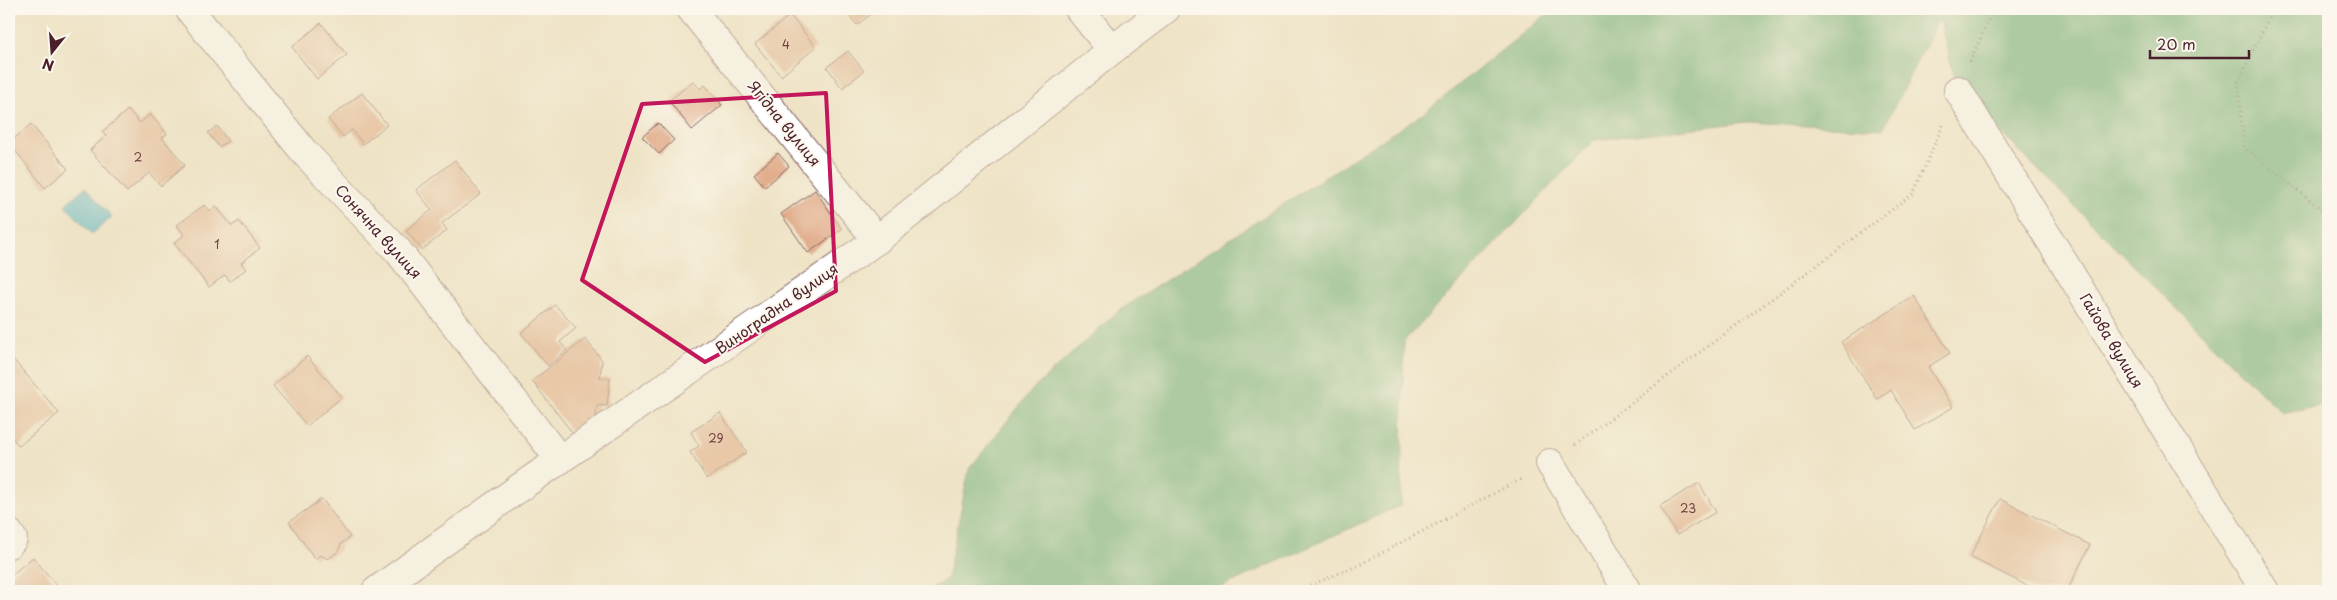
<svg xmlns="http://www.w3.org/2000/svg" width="2337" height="600" viewBox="0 0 2337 600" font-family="'Playpen Sans',sans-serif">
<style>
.forest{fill:#60ac76;stroke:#556650}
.water{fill:#4bb2ca;stroke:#4a687a}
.building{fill:#dfa682}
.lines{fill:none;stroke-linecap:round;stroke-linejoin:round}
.minor-casing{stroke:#846461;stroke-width:30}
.path{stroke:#846461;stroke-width:3;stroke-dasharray:1 4;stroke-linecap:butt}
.minor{stroke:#fff;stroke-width:28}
.marked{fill:none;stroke:#c2185b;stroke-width:4;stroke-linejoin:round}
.labels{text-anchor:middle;stroke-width:4;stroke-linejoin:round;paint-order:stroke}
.number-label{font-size:12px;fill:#6f4141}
.street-label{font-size:15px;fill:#4a1f2b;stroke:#fbf7ec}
</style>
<rect width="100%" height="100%" fill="#fbf7ec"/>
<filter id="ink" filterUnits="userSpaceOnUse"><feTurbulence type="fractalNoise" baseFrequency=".02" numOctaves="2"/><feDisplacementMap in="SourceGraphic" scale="10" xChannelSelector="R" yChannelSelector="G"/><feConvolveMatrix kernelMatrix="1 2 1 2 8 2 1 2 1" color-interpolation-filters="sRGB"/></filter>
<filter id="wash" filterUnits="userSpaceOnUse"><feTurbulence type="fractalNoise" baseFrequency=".0096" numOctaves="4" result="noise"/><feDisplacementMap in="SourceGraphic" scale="20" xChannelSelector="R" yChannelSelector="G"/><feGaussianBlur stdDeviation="1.12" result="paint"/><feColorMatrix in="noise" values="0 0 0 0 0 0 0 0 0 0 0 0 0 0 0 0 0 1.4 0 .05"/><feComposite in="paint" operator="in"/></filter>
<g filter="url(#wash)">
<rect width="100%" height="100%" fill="#efe3c6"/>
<!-- forest -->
<path class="forest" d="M1553,9h775v395l-47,9 -323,-323 -19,-71 -56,110 -136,-7 -153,18 -190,201 -3,164 -188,86h-286l20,-12 22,-110 63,-79 85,-78 307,-199z"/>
<!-- water -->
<path class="water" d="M85,187l27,30 -20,17 -27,-29z"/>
<g id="blocks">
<!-- building -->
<g class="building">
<path d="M843,9h24l4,5 -14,11z"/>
<path d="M790,15l26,32 -35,29 -26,-32z"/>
<path d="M321,23l26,32 -30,24 -25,-32z"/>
<path d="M848,51l16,20 -22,17 -15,-21z"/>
<path d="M693,81l7,8 5,-4 17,20 -30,25 -23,-29z"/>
<path d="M362,93l25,32 -24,19 -11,-14 -9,7 -15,-18z"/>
<path d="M128,110l12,13 10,-9 17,20 -5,4 23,27 -24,21 -12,-13 -22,19 -37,-42 16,-14 -4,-4z"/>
<path d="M658,123l16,17 -15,14 -17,-17z"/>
<path d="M31,124l37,45 -23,19 -36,-45z"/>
<path d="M217,126l11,15 -9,6 -11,-14z"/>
<path d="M778,153l11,13 -24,21 -11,-13z"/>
<path d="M455,160l26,34 -39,29 5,7 -25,20 -16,-20 26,-20 -16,-20z"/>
<path d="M815,190l27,39 -34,24 -27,-39z"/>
<path d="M204,205l6,6 6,-5 16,20 7,-5 21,27 -19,15 5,6 -16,12 -5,-6 -16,12 -35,-44 10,-8 -7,-10z"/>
<path d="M1914,296l36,57 -22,14 25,40 -38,23 -24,-40 -14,9 -36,-57z"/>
<path d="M555,305l21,23 -16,14 7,8 -19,16 -27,-33z"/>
<path d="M585,339l17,21 -2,18h10l-3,28 -10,-1 -1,13 -22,17 -42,-54z"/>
<path d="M307,356l35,41 -35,29 -34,-40z"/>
<path d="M12,358l47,55 -40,33 -10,-12v-73z"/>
<path d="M720,413l27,39 -40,27 -17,-27 9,-6 -8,-14z"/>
<path d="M1699,483l17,29 -39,23 -17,-29z"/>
<path d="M322,499l28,38 -9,7 -2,7 -11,8 -8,-4 -5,4 -26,-37z"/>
<path d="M2000,499l90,46 -23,46h-29l-68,-34z"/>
<path d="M33,557l28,34h-52v-14z"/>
</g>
</g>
</g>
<g filter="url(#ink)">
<use href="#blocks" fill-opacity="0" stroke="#846461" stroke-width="1"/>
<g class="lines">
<defs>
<g id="minor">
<path d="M189,9l116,144 93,98 162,209"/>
<path d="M691,9l186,231"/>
<path d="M1079,9l33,41"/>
<path d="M1958,90l307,501"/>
<path d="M1550,463l78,128"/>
<path d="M9,533l4,6 -4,5"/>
<path d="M376,591l143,-103 358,-248 235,-190 54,-41"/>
</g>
</defs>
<!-- minor casing -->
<use href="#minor" class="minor-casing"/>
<!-- path -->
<g class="path">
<path d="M2273,9l-35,73 6,65 84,68"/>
<path d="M1970,62l23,-53"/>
<path d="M1575,445l338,-251 30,-69"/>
<path d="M1296,591l61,-25 166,-88"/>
</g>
<!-- minor -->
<use href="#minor" class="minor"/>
</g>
</g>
<!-- marked area -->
<path d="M0 0H2337V600H0ZM826,93l10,198 -131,71 -123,-82 60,-176z" fill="#efe3c6" fill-opacity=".55" fill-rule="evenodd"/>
<path class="marked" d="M826,93l10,198 -131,71 -123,-82 60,-176z"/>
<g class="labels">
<!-- number labels -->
<g class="number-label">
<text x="786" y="49">4</text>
<text x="138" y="162">2</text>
<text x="217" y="249">1</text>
<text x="716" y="443">29</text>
<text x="1688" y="513">23</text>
</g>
<!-- street labels -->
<g class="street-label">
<text transform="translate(784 124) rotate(51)" y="5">Ягідна вулиця</text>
<text transform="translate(378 232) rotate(48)" y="5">Сонячна вулиця</text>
<text transform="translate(777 309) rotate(-35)" y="5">Виноградна вулиця</text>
<text transform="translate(2111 341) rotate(59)" y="5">Гайова вулиця</text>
</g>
</g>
<!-- margin -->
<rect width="2337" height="600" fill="none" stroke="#fbf7ec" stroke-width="30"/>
<!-- north arrow -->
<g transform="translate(52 52) rotate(197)" stroke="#fbf7ec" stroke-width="4" paint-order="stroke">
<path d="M0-4L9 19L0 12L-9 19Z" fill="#4a1f2b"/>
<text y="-8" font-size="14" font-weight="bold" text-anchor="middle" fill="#4a1f2b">N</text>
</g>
<!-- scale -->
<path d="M2150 50v8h99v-8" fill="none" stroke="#4a1f2b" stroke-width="2.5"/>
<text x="2157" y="50" font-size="15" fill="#4a1f2b" stroke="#fbf7ec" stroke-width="4" paint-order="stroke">20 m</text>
</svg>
